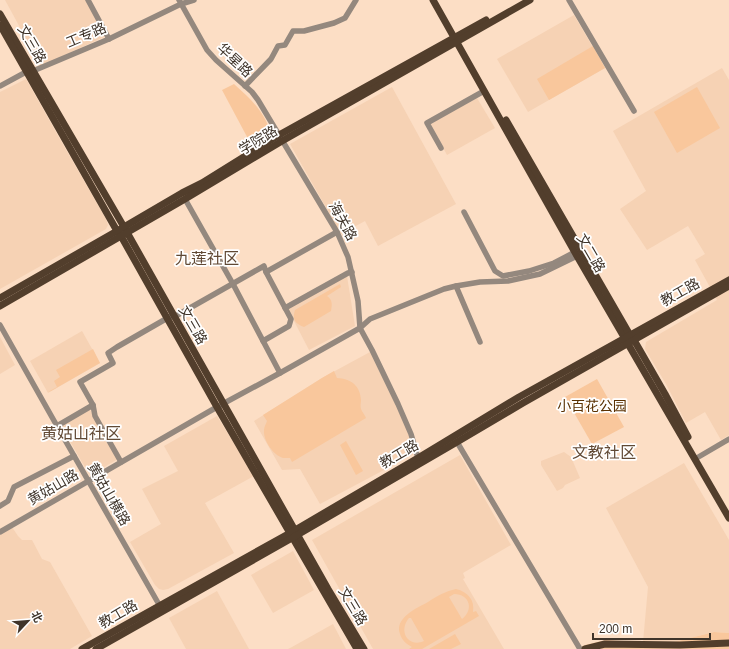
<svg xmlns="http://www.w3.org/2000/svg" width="729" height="649" viewBox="0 0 729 649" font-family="Arial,'Noto Sans SC',sans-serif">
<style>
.built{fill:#f6d2b4}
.green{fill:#f9c79c;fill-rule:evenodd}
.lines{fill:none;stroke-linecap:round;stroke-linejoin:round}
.minor{stroke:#94887e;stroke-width:5.5}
.major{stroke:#523e2c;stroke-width:7}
.labels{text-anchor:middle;stroke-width:3.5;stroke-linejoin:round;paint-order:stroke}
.street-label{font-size:14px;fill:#3f342a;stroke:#fff}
.park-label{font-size:14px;fill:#5a3102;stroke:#fff}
.quarter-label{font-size:16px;fill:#614934;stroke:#fff}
</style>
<rect width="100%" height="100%" fill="#fcdec5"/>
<!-- built -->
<g class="built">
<path d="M5,0h82l17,37 -63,29z"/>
<path d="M574,15l31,53 -77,44 -31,-53z"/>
<path d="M722,68l7,12v355l-8,5 -16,-28 -19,11 -20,-39 -21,-35 1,-7 71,-42 -22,-40 10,-6 -17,-28 -41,24 -27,-41 26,-18 -33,-60z"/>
<path d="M26,79l39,69 41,71 2,6 -2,4 -106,60v-197z"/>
<path d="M392,87l64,117 -78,42 -13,-25 -24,13 -51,-90z"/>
<path d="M477,98l18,30 -48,27 -17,-31z"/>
<path d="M347,276l8,50 -46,24 -15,-29 -6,-13z"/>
<path d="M82,331l18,32 -52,30 -18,-32z"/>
<path d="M0,337l15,28 -15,9z"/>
<path d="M370,352l35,72 5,13 4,17 -94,50 -20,-35 -18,1 -28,-49 68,-43z"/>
<path d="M89,408l29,51 -24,14 -8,-4 -26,-45z"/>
<path d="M217,416l37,60 -49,27 29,50 -66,36 -5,1 -4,-1 -4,-4 -25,-43 31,-18 -19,-35 36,-18 -14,-25z"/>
<path d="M564,452l7,5 9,21 -15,7 -2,3 -6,3 -16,-26v-4z"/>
<path d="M460,455l51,90 -48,28 2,5 -2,1 41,70h-131l-61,-109z"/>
<path d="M684,463l45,77v93l-15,-1 -48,12 -23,-2 5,-55 -42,-79z"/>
<path d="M12,527l6,9 4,4h10l10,19 8,3 42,74 -22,13h-70v-114z"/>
<path d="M293,551l21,39 -41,23 -22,-38z"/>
<path d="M217,591l32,58h-63l-17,-31z"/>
<path d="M333,624l13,25h-58l4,-2z"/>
</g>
<!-- green -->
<g class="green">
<path d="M593,46l12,22 -56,32 -12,-21z"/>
<path d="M234,84c13,12 24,21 32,37 2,5 5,9 5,15l-18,12 -31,-58z"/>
<path d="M697,87l23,41 -43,25 -23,-41z"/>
<path d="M340,284l1,3 -14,9c6,4 5,9 4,15l-27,16c-9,-3 -12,-8 -9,-17z"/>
<path d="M93,349l7,14 -49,28 -3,1 9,-5 -3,-6 6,-4 -4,-7z"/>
<path d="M334,371l3,7c14,1 23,7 24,22 0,3 -1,6 0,9 1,3 4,6 5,9l-74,44 -2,-4c-1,0 -7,0 -7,0 -10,-3 -20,-18 -19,-28 0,-3 2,-6 3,-9l-4,-6 59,-37z"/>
<path d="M597,379l27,48 -32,17 -27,-47z"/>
<path d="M346,441l17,30 -7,4 -16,-30z"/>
<path d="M456,589c12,3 19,11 17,23l3,-1 3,5 -57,33h-13l3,-2c-6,-3 -10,-7 -12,-13 -6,-16 17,-26 28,-32 9,-6 18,-11 28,-13zM454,594c16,0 20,16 8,25l-13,-22zM409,618h2l13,23c-16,7 -26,-10 -15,-23z"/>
<path d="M714,632l15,1v16h-151l7,-4 21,-5 60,4z"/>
<path d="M455,634l6,10 -10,5h-22z"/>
</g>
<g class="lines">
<!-- minor -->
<g class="minor">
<path d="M88,0l21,39"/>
<path d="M179,0l28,50 9,10 36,32 6,8 79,132 11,25 10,44 2,27 12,22 26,54 13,30 7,24"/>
<path d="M569,0l65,111"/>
<path d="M0,86l26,-14 7,-1 76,-32 72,-35 13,-4"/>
<path d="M245,86l26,-27 7,-13 7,-1 8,-14h11l30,-8 11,-5 11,-18"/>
<path d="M441,148l-14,-25 57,-32"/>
<path d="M185,199l48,85 47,89"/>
<path d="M464,212l31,59 8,5 26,-5 25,-8 21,-11"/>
<path d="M266,272l71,-40"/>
<path d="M456,286l24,56"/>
<path d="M285,308l63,-35 4,-1"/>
<path d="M174,317l90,-51 2,6 25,47 -2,7 -26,15"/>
<path d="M0,325l57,101 104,182"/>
<path d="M57,426l36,-21"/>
<path d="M457,442l123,207"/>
<path d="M695,459l34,-20"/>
<path d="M121,462l-26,-46 -2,-11 -13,-23 33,-19 -5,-10 9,-6 54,-31"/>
<path d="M0,506l8,-5 6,-14 60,-31"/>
<path d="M0,532l217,-125 63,-34 80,-45 10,-9 74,-30 12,-3 24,-4 28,-1 32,-7 37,-18"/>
</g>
<!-- major -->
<g class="major">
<path d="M433,0l144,256 152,262"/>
<path d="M0,14l124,213 204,362 36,60"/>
<path d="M0,25l117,206 4,5 96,171 140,242"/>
<path d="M506,120l124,215 4,5 31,54 23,43"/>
<path d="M0,298l117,-67 65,-38 20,-10 77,-48 207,-115"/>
<path d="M0,306l185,-107 97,-58 248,-141"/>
<path d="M82,649l208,-116 128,-75 101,-61 210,-117"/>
<path d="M96,649l196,-111 165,-96 66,-39 206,-117"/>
<path d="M585,649l20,-5 75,1 49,-2"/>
</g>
</g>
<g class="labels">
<!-- street labels -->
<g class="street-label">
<text transform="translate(86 35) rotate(-23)" y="5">工专路</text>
<text transform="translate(32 44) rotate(60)" y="5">文三路</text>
<text transform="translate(235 60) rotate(43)" y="5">华星路</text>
<text transform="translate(258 140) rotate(-31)" y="5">学院路</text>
<text transform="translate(343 221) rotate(61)" y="5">海关路</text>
<text transform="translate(591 253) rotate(60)" y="5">文二路</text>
<text transform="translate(680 292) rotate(-29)" y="5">教工路</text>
<text transform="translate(193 325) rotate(60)" y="5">文三路</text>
<text transform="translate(399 454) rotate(-30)" y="5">教工路</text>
<text transform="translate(53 487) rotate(-30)" y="5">黄姑山路</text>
<text transform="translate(109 494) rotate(60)" y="5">黄姑山横路</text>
<text transform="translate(353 606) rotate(59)" y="5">文三路</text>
<text transform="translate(118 614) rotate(-30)" y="5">教工路</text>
</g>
<!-- park labels -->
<g class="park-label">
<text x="592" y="411">小百花公园</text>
</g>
<!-- quarter labels -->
<g class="quarter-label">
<text x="207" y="264">九莲社区</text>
<text x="81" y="439">黄姑山社区</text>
<text x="604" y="458">文教社区</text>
</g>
</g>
<!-- north arrow -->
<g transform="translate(28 621) rotate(64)" stroke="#ffffff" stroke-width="3" paint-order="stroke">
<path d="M0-3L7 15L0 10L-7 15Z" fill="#3f342a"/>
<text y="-6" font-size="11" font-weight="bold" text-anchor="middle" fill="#3f342a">北</text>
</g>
<!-- scale -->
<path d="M593 633v6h117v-6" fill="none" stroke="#3f342a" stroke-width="2"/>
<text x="599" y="633" font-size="12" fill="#3f342a" stroke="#ffffff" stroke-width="3" paint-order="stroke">200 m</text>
</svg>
